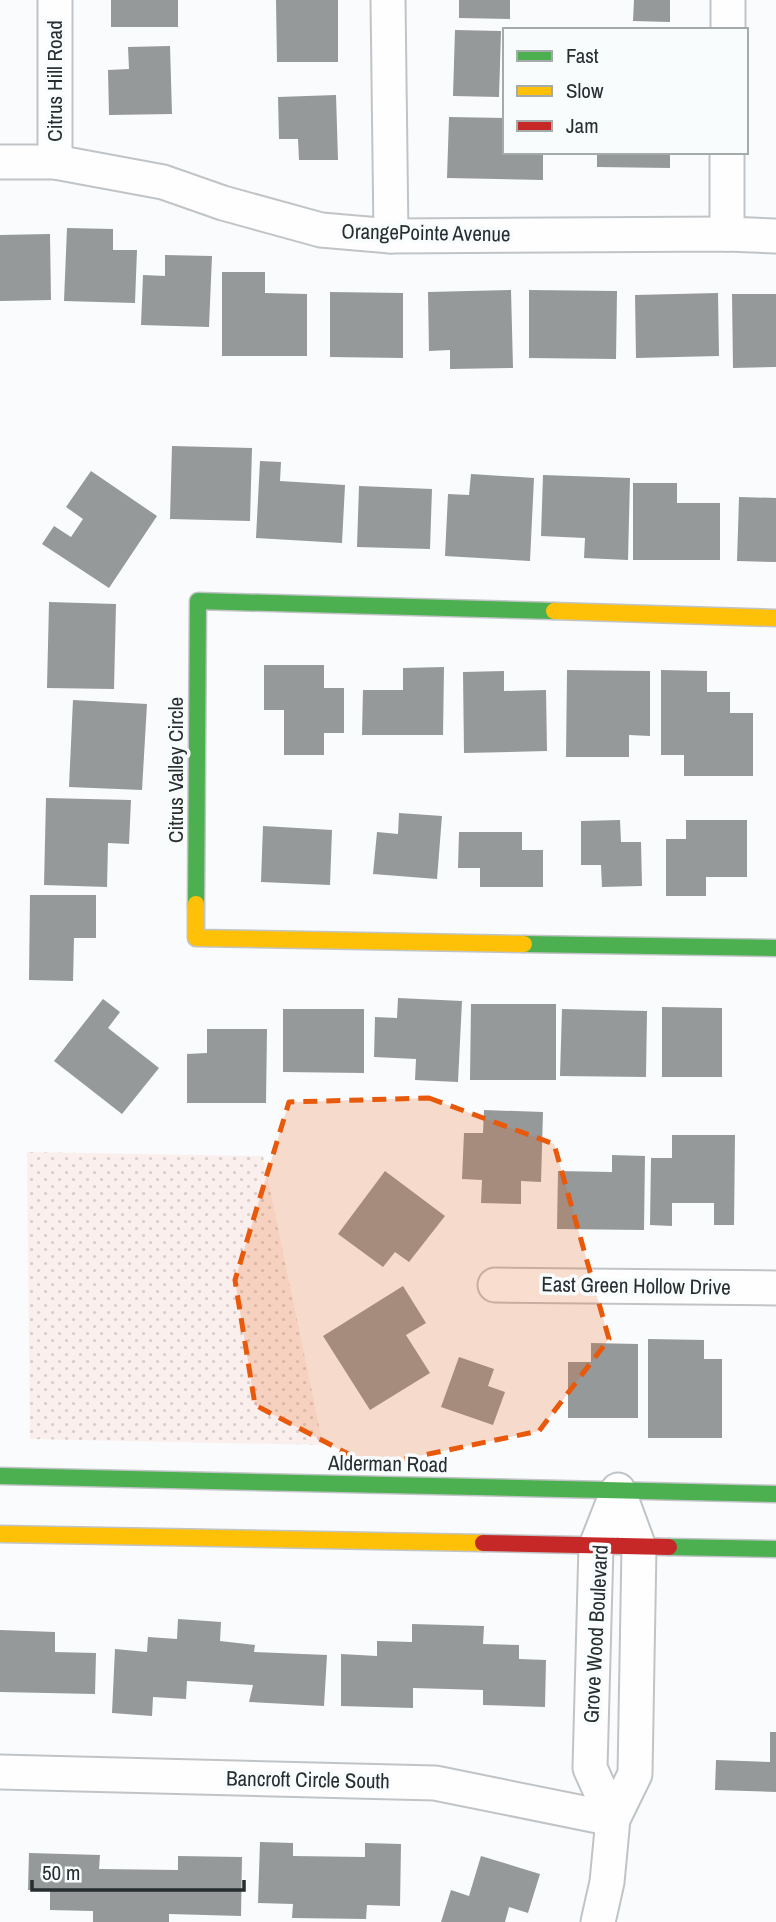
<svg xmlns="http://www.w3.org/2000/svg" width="776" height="1922" viewBox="0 0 776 1922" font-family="'Archivo Narrow',sans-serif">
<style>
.grass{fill:url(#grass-dots)}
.building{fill:#95999a}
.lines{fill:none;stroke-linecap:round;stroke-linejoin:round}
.street-casing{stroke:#c1c4c6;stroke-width:37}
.fast-casing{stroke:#c1c4c6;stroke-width:19}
.slow-casing{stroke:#c1c4c6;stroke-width:19}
.jam-casing{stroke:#c1c4c6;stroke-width:19}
.street{stroke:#fefeff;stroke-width:33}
.fast{stroke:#4caf50;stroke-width:16}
.slow{stroke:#ffc107;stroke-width:16}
.jam{stroke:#c62828;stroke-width:16}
.marked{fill:#e8590c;fill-opacity:0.2;stroke:#e8590c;stroke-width:5;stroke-dasharray:14 9;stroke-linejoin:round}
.labels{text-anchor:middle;stroke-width:7;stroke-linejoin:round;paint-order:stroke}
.street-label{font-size:21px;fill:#272e30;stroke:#f9fcfd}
</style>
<defs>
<pattern id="grass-dots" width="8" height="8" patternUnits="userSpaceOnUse" patternTransform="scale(1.75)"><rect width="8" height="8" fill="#fbefee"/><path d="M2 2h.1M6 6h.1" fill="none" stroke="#d7cdcc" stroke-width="1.8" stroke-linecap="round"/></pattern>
</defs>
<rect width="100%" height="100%" fill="#fafbfc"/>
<!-- grass -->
<path class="grass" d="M27,1152l236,4 60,289 -293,-6z"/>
<!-- building -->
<g class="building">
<rect x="111" y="0" width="67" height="27"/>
<path d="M276,0h62v62h-61z"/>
<path d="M459,0h51v19l-51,-1z"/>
<path d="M634,0h36v22l-37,-1z"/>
<path d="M455,30l46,1 -2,66 -46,-1z"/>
<path d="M170,46l2,68 -63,1 -1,-45 21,-1 -1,-22z"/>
<path d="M336,95l2,65h-39l-1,-21h-19l-1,-42z"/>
<path d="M449,117l56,1v34h38v28l-96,-2z"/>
<path d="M597,152h73v16l-73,-1z"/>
<path d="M67,228l46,1v21h24l-2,53 -71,-2z"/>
<path d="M50,234l1,66 -51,1v-66z"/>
<path d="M165,255l47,1 -3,71 -68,-2 2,-50 22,1z"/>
<path d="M222,272h43v21l42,1v62h-85z"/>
<path d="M511,290l2,78 -63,1v-19l-21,1 -1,-59z"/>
<path d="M529,290l88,1 -1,68 -87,-1z"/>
<path d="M330,292l73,1v65l-73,-1z"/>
<path d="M718,293l1,63 -83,2 -1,-63z"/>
<path d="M732,294h44v73l-43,1z"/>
<path d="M172,446l80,2 -2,73 -80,-2z"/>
<path d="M260,461l21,1 -1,19 65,4 -3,58 -86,-5z"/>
<path d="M91,471l66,45 -48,72 -67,-44 12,-18 17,11 12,-18 -17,-12z"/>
<path d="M471,474l63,4 -4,83 -85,-5 3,-62 21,1z"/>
<path d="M543,475l87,3 -2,82 -44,-2 1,-20 -44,-2z"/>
<path d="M633,483h44v20h43v57h-87z"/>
<path d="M359,486l73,3 -2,60 -73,-2z"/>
<path d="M739,497l37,1v64l-39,-1z"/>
<path d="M49,602l67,2 -2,85 -67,-1z"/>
<path d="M264,665h60v23h20v45h-20v22h-40v-45h-20z"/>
<path d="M444,667l-1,68h-81l1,-45h40v-22z"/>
<path d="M567,670l83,1v65l-21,-1v22h-63z"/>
<path d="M661,670l46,1v21h23v21h23v63h-69v-21h-23z"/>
<path d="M504,671v20l42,-1 1,61 -83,2 -1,-81z"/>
<path d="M73,700l74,4 -5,86 -73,-3z"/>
<path d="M46,798l85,2 -2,44 -21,-1 -1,44 -63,-2z"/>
<path d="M399,813l43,3 -5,63 -64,-5 4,-42 21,2z"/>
<path d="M620,820l1,22h20l1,44 -40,1 -1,-22h-20v-44z"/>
<path d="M686,820h61v57h-41v19h-40v-57h20z"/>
<path d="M263,826l69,4 -2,55 -69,-3z"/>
<path d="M459,832h63v18h21v37h-63v-19h-22z"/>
<path d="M30,895h66v43h-22l-1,43 -44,-1z"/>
<path d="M398,998l64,3 -4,81 -43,-2 1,-21 -42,-2 1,-40 22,1z"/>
<path d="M103,999l17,13 -12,16 51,40 -37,46 -68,-53z"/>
<path d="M471,1004h85v76h-86z"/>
<path d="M662,1007l60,1v69h-60z"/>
<path d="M283,1009h81v64l-81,-1z"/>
<path d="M562,1009l85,2 -1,66 -86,-1z"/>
<path d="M207,1029h60l-1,74h-79v-49l20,-1z"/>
<path d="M484,1110l59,2 -2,70 -20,-1v23l-40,-1 1,-23 -20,-1 2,-46h19z"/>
<path d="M672,1135h63l-1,90h-20v-22h-42v23l-22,-1 1,-67h21z"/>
<path d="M612,1155l33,1 -1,74 -87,-1 1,-58 54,1z"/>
<path d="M385,1171l60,45 -36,46 -14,-10 -12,15 -45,-33z"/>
<path d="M403,1286l23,37 -20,12 24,38 -60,37 -47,-74z"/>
<path d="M648,1339l56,1v19h18v79h-74z"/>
<path d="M591,1343l47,1v74h-70v-56h23z"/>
<path d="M459,1357l35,12 -6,17 17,6 -12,33 -52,-18z"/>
<path d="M178,1619l43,3 -1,19 35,4 -1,7 73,3 -3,51 -75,-4 4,-17 -66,-4 -1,18 -33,-2 -1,19 -40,-3 3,-64 32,3 1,-15 29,2z"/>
<path d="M412,1624l72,2 -1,18 36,1v14l27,1 -1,47 -62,-2v-15l-70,-2v20l-72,-2v-52l36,2v-15l35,1z"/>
<path d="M0,1630l55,2v20l41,1 -1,41 -95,-2z"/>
<path d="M770,1732h6v60l-61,-2 1,-30 54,2z"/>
<path d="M260,1842l33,1v13l72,1v-14l36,1 -1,62 -33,-1 -1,14 -74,-1 1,-14 -35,-1z"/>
<path d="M29,1853l71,2 -1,14 79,1v-14l64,1 -1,59 -72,-2v8h-76v-11l-43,-1v-20h-22z"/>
<path d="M481,1856l59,18 -12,39 -19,-6 -4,15h-64l10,-32 18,6z"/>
</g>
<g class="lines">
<defs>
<g id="street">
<path d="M55,0v162"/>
<path d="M388,0l3,236"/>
<path d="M728,30v-30"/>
<path d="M0,162h55l108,20 60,21 98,27 70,6 336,-2 49,2"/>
<path d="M727,234v-82"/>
<path d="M495,1285l281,3"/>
<path d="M0,1772l435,11 178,36"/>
<path d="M598,1922l9,-40 6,-63 22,-45 4,-227 -21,-57 -22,56 -6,222 23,51"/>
</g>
<g id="fast">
<path d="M196,904l2,-303 356,10"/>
<path d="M524,944l252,4"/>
<path d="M0,1476l776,18"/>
<path d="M669,1547l107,2"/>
</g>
<g id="slow">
<path d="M554,611l222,7"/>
<path d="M196,904v34l328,6"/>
<path d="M0,1534l483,9"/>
</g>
<path id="jam" d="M483,1543l186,4"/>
</defs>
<!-- street casing -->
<use href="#street" class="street-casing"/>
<!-- fast casing -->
<use href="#fast" class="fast-casing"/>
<!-- slow casing -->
<use href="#slow" class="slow-casing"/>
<!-- jam casing -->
<use href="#jam" class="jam-casing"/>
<!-- street -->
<use href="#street" class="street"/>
<!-- fast -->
<use href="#fast" class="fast"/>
<!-- slow -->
<use href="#slow" class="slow"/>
<!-- jam -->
<use href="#jam" class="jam"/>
</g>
<!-- marked area -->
<path class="marked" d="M429,1098l125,46 55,195 -70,92 -168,35 -116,-61 -20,-125 54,-178z"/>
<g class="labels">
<!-- street labels -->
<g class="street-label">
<text transform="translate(55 81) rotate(-90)" y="7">Citrus Hill Road</text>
<text transform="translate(426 233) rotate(1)" y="7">OrangePointe Avenue</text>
<text transform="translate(176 770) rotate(-90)" y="7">Citrus Valley Circle</text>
<text transform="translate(636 1286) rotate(1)" y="7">East Green Hollow Drive</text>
<text transform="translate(388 1464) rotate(1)" y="7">Alderman Road</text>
<text transform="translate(596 1634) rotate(-87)" y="7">Grove Wood Boulevard</text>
<text transform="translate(308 1780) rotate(1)" y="7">Bancroft Circle South</text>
</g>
</g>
<!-- legend -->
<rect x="503" y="28" width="245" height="126" fill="#f9fcfd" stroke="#a5aaab" stroke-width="2"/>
<rect x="517" y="51" width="35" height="10" fill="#4caf50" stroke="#a5aaab" stroke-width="2"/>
<text x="566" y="63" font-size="21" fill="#272e30">Fast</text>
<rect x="517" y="86" width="35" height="10" fill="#ffc107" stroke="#a5aaab" stroke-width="2"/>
<text x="566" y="98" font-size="21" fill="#272e30">Slow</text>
<rect x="517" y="121" width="35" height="10" fill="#c62828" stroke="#a5aaab" stroke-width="2"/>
<text x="566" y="133" font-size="21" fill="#272e30">Jam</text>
<!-- scale -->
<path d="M32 1880v10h212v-10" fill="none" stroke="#272e30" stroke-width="3.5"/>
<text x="42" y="1880" font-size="21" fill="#272e30" stroke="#f9fcfd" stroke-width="5" paint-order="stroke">50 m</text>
</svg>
